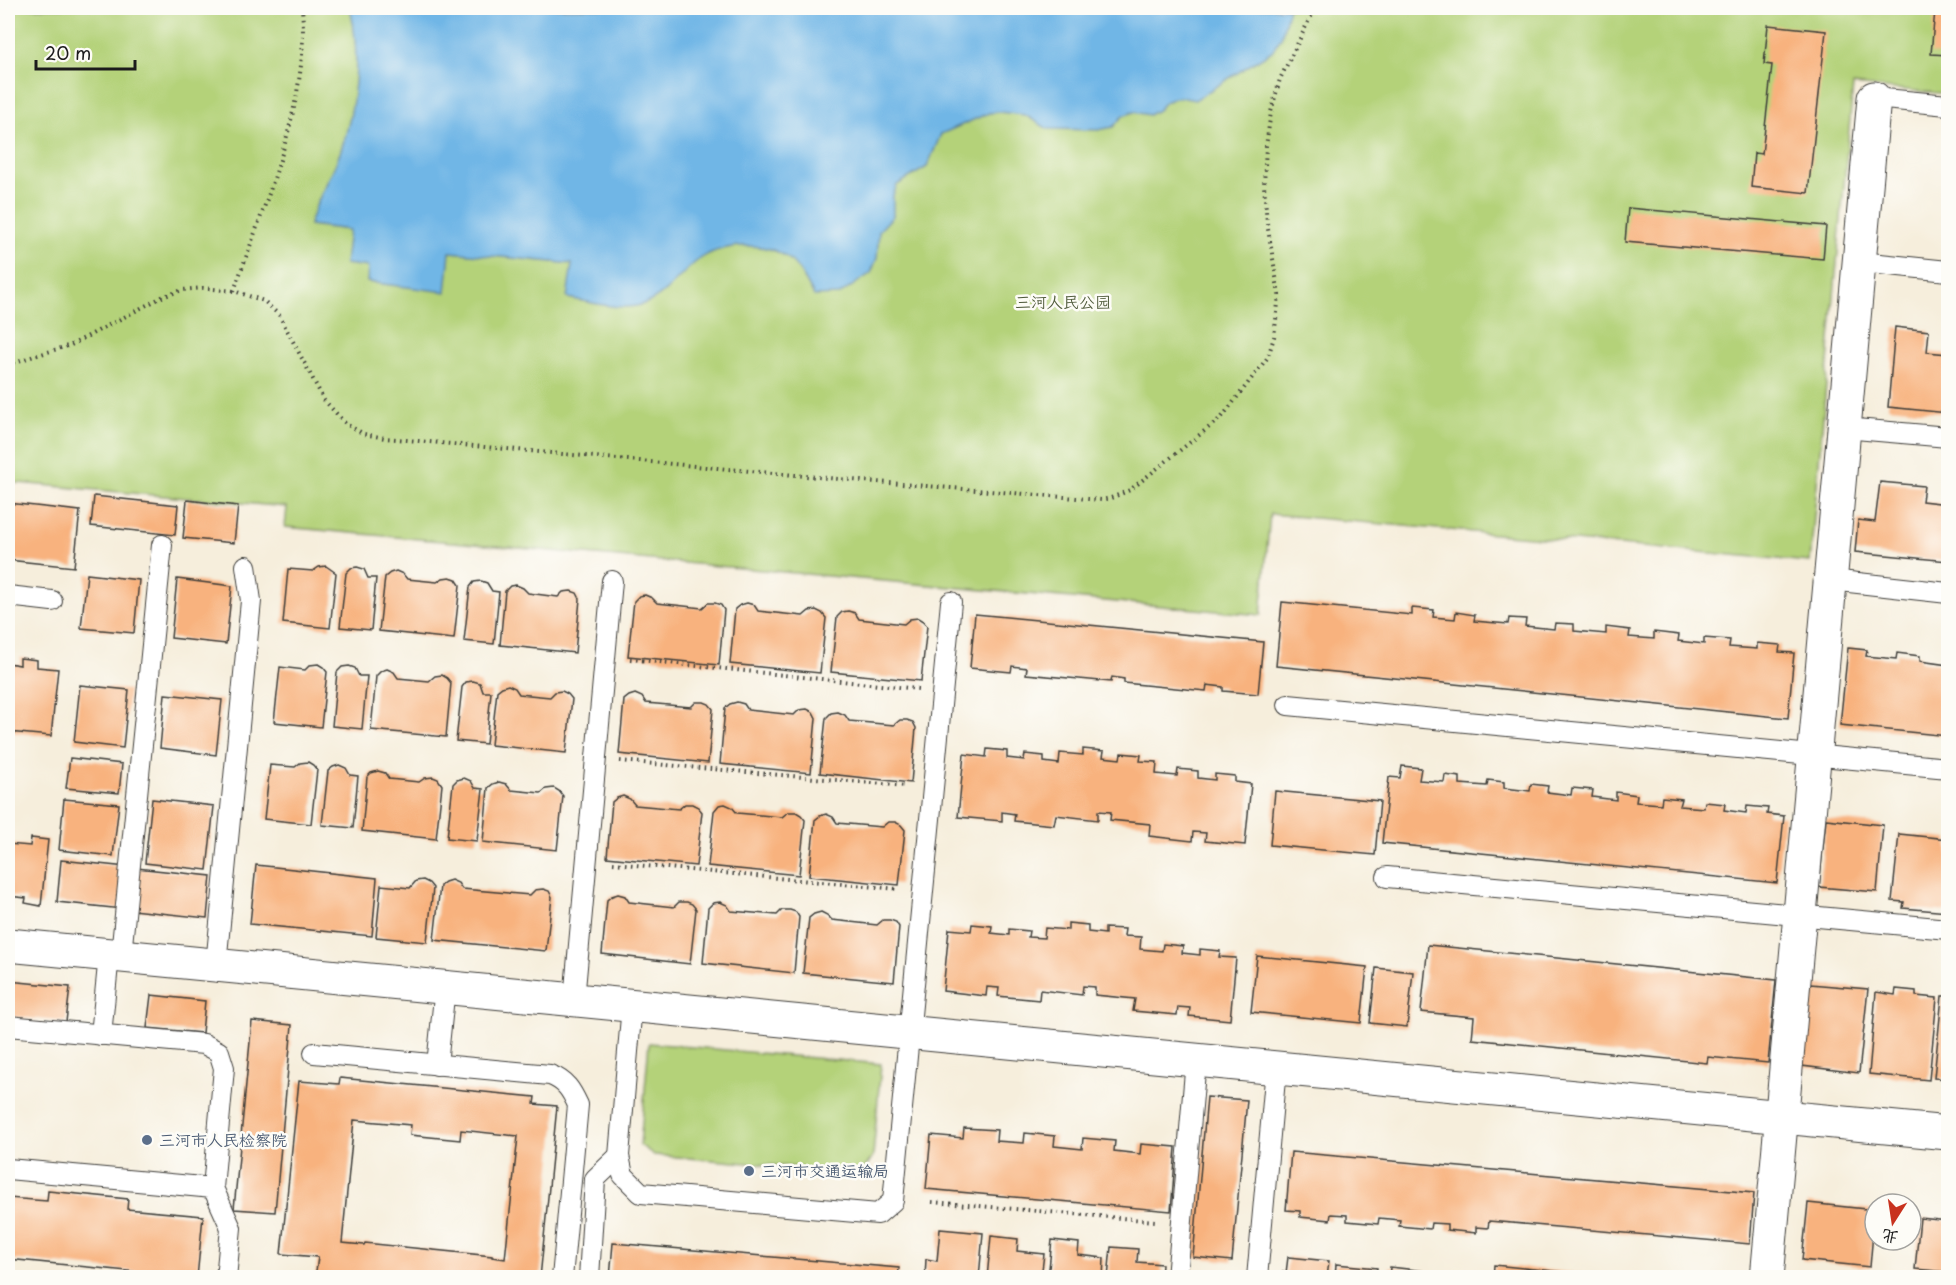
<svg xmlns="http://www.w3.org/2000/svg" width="1956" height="1285" viewBox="0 0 1956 1285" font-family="'Playpen Sans','LXGW WenKai TC',sans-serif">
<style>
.green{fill:#b4d279;stroke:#68774a;stroke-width:1.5}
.water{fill:#6fb6e6;stroke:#466981;stroke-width:1.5}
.building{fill:#f8b27e;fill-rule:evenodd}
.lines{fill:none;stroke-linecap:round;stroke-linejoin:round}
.service-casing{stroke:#3d3c39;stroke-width:22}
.minor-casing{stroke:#3d3c39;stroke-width:35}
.path{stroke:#3d3c39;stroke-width:4;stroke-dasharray:1.5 4.5;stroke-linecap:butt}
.service{stroke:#fff;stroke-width:20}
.minor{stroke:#fff;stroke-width:33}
.service-dot{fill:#5c6f8a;stroke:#fdfcf7;stroke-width:2}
.labels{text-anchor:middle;stroke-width:5;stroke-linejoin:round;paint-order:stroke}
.park-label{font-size:16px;fill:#515c3d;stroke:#fdfcf7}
.service-label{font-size:16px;fill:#4e5e75;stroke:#fdfcf7;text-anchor:start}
</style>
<rect width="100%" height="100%" fill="#fdfcf7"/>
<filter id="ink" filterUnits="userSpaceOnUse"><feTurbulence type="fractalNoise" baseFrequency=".0167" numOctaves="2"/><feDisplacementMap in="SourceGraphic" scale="12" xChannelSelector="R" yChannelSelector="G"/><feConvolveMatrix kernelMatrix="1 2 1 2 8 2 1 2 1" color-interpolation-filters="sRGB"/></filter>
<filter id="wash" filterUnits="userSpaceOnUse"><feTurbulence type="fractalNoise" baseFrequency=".008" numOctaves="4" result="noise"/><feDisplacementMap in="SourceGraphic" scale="24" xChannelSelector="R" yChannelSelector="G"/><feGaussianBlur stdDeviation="1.35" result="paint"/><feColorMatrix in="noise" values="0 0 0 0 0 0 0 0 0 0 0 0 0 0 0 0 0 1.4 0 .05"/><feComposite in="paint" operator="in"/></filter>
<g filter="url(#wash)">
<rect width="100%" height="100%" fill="#f6eedc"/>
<!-- green -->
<g class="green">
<path d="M8,8h1940v86l-95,-9 -43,477 -540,-48 -9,101 -976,-88 2,-20 -279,-25z"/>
<path d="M649,1043l232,21 -8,92 -11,17 -208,-18 -14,-10z"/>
</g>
<!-- water -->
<path class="water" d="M350,8h939l-8,30 -9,13 -77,49 -15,-3 -5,1 -10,4 -7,8 -9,5 -16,-3 -10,4 -10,11 -15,3 -50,-1 -23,-14 -26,-3 -10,1 -48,21 -14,33 -30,18 -4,10v21l-14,15 -2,27 -6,15 -32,22 -25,1c-7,-13 -14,-28 -26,-38 -24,-18 -67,-15 -91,3 -18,14 -31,35 -53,43 -23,8 -53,-2 -77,-6l5,-34 -122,-12 -4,40 -79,-10 1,-15 -23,-3 4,-34 -40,-5c7,-25 22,-47 31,-72 16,-45 21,-98 10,-145z"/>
<g id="blocks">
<!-- building -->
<g class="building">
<path d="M1935,10l13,2v43l-17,-1z"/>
<path d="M1768,25l58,6 -18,162 -57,-6 3,-34 8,1 10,-89 -8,-1z"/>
<path d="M1628,208l198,18 -3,33 -198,-17z"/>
<path d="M1895,327l34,4 -2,21 21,2v59l-60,-6z"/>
<path d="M1880,482l44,4 -2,15 26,3v57l-93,-9 3,-32 17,2z"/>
<path d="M94,496l84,9 -3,30 -84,-9z"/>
<path d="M187,500l51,6 -4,37 -51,-5z"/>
<path d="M8,503l72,8 -6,56 -66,-7z"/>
<path d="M326,566l10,7 -6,55 -47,-5 5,-54 25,2 6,-4z"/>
<path d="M357,567l7,2 4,9h8l-5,52 -31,-3 6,-54 5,-5z"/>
<path d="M396,571l7,3 4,5 30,3 6,-4 7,-1 6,2 4,6 -6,54 -75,-8 6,-54 5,-4z"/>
<path d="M87,574l52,6 -5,53 -53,-5z"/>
<path d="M177,579l55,7 -6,58 -55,-6z"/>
<path d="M481,581l6,2 5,8 7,1 -5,52 -30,-3 6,-54 4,-5z"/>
<path d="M516,585l7,3 5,5 30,4 5,-5 8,-1 6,2 3,6 -5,54 -75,-8 5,-54 5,-5z"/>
<path d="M645,595l7,3 5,5 45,5 6,-5h7l6,2 3,5 -5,55 -91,-9 6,-55 5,-5z"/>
<path d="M1282,602l130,13v-7l22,2 -1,7 22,2 1,-7 19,3 -1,6 34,3 1,-6 17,1 -1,7 29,3 1,-6 19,1v7l32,3v-7l24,3 -1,7 25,2v-7l25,3 -1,6 26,3v-6l26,2 -1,7 28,2v-6l23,2 -1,7 15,1 -6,65 -512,-52z"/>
<path d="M747,603l7,2 4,6 45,5 6,-5 7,-1 6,3 4,5 -6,55 -90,-9 5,-55 5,-4z"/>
<path d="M848,611l7,2 4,6 45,5 6,-5 8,-1 5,3 4,5 -6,55 -90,-9 6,-55 5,-5z"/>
<path d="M975,614l288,28 -5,52 -35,-3v-4l-16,-2 -1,6 -82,-8v-4l-12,-2 -1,5 -85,-8 1,-6 -15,-2 -1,6 -41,-4z"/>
<path d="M1848,648l19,2 -1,6 30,3 1,-6 23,3v5l28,4v71l-108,-11z"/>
<path d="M20,658l17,2v7l21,2 -7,67 -43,-4v-69l12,2z"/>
<path d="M318,664l5,3 4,5 -6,55 -47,-5 6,-55 25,3 5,-5z"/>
<path d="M349,666l6,2 4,8h8l-5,53 -30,-3 5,-54 5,-5z"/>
<path d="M387,669l7,3 4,6 31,3 6,-5 7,-1 5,3 4,5 -5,54 -75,-7 5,-54 5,-5z"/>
<path d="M473,681l7,2 3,9h8l-5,52 -30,-3 6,-54 4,-5z"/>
<path d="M80,685l49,5 -6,58 -49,-6z"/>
<path d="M508,685l7,3 4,6 31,3 5,-5 7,-1 6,3 4,5 -6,54 -75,-8 6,-54 5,-4z"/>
<path d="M165,694l57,6 -6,55 -56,-7z"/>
<path d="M635,694l7,3 4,6 45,4 5,-5h8l5,2 4,5 -5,54 -89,-9 5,-54 5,-4z"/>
<path d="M737,702l7,2 4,6 46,5 5,-5 8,-1 6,3 3,6 -5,55 -91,-9 5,-56 5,-4z"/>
<path d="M838,712l7,3 4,6 45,4 6,-5h7l6,2 3,6 -5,55 -91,-10 6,-55 5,-5z"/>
<path d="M987,749l20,2v7l17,2 1,-6 19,2v6l15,2 1,-11 23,2v-6l21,2 -1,6 17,2 1,-6 20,2 -1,6 17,1 -1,12 21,2 1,-7 20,2v7l17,2v-6l20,2v6l16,2 -6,61 -40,-4 1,-8 -13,-1 -1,9 -43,-5 1,-12 -40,-4 1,-8 -13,-1v9l-42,-5 -2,10 -40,-4 1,-7 -13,-2v9l-44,-4 6,-63 22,3z"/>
<path d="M70,758l52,6 -3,29 -53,-5z"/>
<path d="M308,762l5,3 4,5 -6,54 -47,-5 6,-54 25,2 5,-4z"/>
<path d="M339,765l7,3 4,7 8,1 -5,52 -31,-3 6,-54 5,-4z"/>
<path d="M1402,766l19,2 -2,12 25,2 1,-7 15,2v7l27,2 1,-6 16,2v6l26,3 1,-7 17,2 -1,6 24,3 1,-7 21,2 -1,7 24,3v-8l21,3 -1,7 25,2 1,-7 20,2 -2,7 24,2 1,-6 20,2 -1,6 22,3 1,-7 21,2 -1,6 17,2 -7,67 -395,-40 7,-66 11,1z"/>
<path d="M378,771l7,2 4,6 30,3 6,-4 8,-1 5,2 4,6 -6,54 -74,-8 5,-54 4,-4z"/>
<path d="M464,778l7,3 4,7 8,1 -6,52 -30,-3 6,-54 4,-4z"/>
<path d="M499,782l7,2 5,6 30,3 5,-4 8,-1 5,3 4,5 -6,54 -74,-8 5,-54 5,-4z"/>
<path d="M1275,791l105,10 -5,54 -105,-10z"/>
<path d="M623,796l7,3 5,6 44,4 6,-5h7l6,3 4,5 -6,54 -89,-9 5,-55 5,-4z"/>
<path d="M64,799l55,5 -6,52 -54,-6z"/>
<path d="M152,799l62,7 -7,64 -62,-7z"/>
<path d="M725,804l7,3 5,6 45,4 6,-5h8l5,3 4,5 -6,55 -91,-9 6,-55 5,-6z"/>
<path d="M826,814l7,3 4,6 45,4 6,-5h7l6,3 4,5 -6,55 -90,-9 6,-56 5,-4z"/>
<path d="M1826,819l57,6 -6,67 -58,-5z"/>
<path d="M1899,834l49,5v73l-45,-4 1,-6 -12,-1z"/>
<path d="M31,838l17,2 -7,66 -16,-3 1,-5 -18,-2v-52l22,2z"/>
<path d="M61,860l150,16 -4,42 -150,-16z"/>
<path d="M256,865l121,13 -5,58 -122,-12z"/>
<path d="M423,880l6,3 4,5 -6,54 -51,-5 5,-52 29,3 6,-7z"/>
<path d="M451,880l7,3 4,6 68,6 5,-5 8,-1 6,2 3,6 -6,54 -112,-11 6,-54 5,-4z"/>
<path d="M618,894l7,2 4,6 45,5 5,-5h8l5,2 4,5 -6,55 -88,-10 5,-54 5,-4z"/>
<path d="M720,902l7,3 4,6 46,4 5,-5h8l6,2 3,5 -5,56 -91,-10 5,-55 5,-5z"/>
<path d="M821,912l6,3 5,5 45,5 6,-5h7l6,2 3,5 -5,55 -91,-9 6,-55 5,-4z"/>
<path d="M1068,923l20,2v7l17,2v-6l20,1 -1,7 17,1 -1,12 22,2 1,-7 20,2 -1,7 18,2v-6l20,2 -1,6 17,1 -6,62 -41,-4 1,-8 -12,-1 -1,8 -44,-4 2,-12 -40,-4v-8l-12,-1 -1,9 -42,-5 -1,10 -41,-4 1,-8 -12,-1 -1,9 -43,-5 6,-62 22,2 1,-7 20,2 -1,7 18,2v-6l20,2 -1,6 16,1 1,-10 23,2z"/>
<path d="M1428,945l348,35 -8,83 -60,-6 -1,6 -235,-24 2,-22 -53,-5z"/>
<path d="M1257,956l110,11 -6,56 -110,-11z"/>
<path d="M1376,968l37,4 -6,55 -37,-4z"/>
<path d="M8,981l62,6 -4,35 -58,-6z"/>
<path d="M1810,984l58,5 -9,84 -57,-7z"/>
<path d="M1896,989l20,2v5l21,2 -8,82 -60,-6 7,-82 19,3z"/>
<path d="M151,995l54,6 -3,32 -55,-5z"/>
<path d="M1942,996h6v83l-14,-1z"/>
<path d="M252,1021l40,4 -17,187 -41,-3z"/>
<path d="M340,1078l195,19 -1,7 23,2 -17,172h-225l3,-21 -37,-3 18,-173 40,3zM354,1120l57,5 -1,10 50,5 1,-10 57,6 -13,123 -13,-2v-1l-127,-13 -1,2 -22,-2z"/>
<path d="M1207,1097l40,3 -15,161 -39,-4z"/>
<path d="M964,1128l33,2 -1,11 28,2 1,-10 30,3 -1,10 28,3 1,-11 32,3 -1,10 26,3 1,-10 35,3 -5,64 -245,-22 5,-54 32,3z"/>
<path d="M1291,1152l463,41 -4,51 -261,-23 -1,7 -12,-1v6l-29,-3v-6l-16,-1 -1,6 -31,-3 1,-6 -21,-2 -1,6 -31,-3v-6l-16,-1 -1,6 -30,-3v-6l-14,-1z"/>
<path d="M48,1191l80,8 -1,10 76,7 -6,62 -189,-19v-61l39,3z"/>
<path d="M1808,1203l67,7 -5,57 -68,-7z"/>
<path d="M1920,1218l28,3v51l-33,-3z"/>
<path d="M940,1229l43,4 -4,45h-54l1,-19 11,2z"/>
<path d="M991,1236l27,3 -1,12 27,3 -3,24h-54z"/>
<path d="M1052,1240l27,3 -1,12 26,3 -1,20h-55z"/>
<path d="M613,1243l286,25 -1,10h-288z"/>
<path d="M1111,1247l27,2 -1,13 25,2 -1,14h-53z"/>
<path d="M1288,1257l41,4 -2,17h-45v-6l4,1z"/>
<path d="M1336,1264l41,4 -1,10h-41z"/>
<path d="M1494,1265l109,11v2h-110z"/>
<path d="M1390,1267l35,4 -1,7h-35z"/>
<path d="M1437,1273l30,3v2h-30z"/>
</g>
</g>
</g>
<g filter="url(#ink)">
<use href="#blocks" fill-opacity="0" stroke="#3d3c39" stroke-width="1.5"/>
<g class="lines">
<defs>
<g id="service">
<path d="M1874,98l74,7"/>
<path d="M1860,262l88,9"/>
<path d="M1844,428l104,9"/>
<path d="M1831,580l117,13"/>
<path d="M8,596l44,5"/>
<path d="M1288,705l660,63"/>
<path d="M1387,877l561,52"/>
<path d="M121,955l41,-410"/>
<path d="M216,965l35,-364 -5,-35"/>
<path d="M574,1000l38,-419"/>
<path d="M632,1005l-13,151 4,19 18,18 237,21 15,-13 58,-599"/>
<path d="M8,1026l196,18 15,8 5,16 -11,120 18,40 -5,50"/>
<path d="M101,1035l8,-80"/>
<path d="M314,1053l236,22c16,6 21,15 28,30l-16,173"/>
<path d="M437,1065l8,-78"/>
<path d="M8,1169l205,19"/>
<path d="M589,1278l6,-99 24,-23"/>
<path d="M1177,1278l19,-218"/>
<path d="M1257,1278l19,-210"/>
</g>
<g id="minor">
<path d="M8,945l1940,188"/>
<path d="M1767,1278l107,-1180"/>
</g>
</defs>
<!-- service casing -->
<use href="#service" class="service-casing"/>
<!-- minor casing -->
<use href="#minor" class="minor-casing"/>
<!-- path -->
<g class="path">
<path d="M234,291c31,-90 76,-188 68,-283"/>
<path d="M8,364l63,-19 91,-48 20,-7 21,-2 31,3 30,10 15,14 45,85 22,24 18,10 21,4 454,41 262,21 10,-2 19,-8 92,-73 46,-60 6,-20 5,-42 -12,-72 -3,-38 2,-39 5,-34 9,-33 35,-71"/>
<path d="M630,659l288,30"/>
<path d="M620,761l286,25"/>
<path d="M613,863l285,26"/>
<path d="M932,1202l224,19"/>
</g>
<!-- service -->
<use href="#service" class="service"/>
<!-- minor -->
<use href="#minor" class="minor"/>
</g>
</g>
<!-- markers -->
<g class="service-dot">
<circle cx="147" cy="1140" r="6"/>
<circle cx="749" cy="1171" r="6"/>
</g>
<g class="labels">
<!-- park labels -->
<g class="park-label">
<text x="1063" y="308">三河人民公园</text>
</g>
<!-- service labels -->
<g class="service-label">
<text x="159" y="1146">三河市人民检察院</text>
<text x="761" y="1177">三河市交通运输局</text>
</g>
</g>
<!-- margin -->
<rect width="1956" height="1285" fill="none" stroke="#fdfcf7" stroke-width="30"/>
<!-- north arrow -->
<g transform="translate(1893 1222) rotate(192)"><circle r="28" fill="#fdfcf7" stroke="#a3a29f" stroke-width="1.5"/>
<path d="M0-4.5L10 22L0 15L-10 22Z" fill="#c8321e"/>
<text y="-9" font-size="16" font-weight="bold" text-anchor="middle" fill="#1c1c1c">北</text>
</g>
<!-- scale -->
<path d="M36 60v9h99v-9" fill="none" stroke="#1c1c1c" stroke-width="3"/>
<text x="45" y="60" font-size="18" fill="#1c1c1c" stroke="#fdfcf7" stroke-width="4.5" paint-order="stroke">20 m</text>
</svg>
